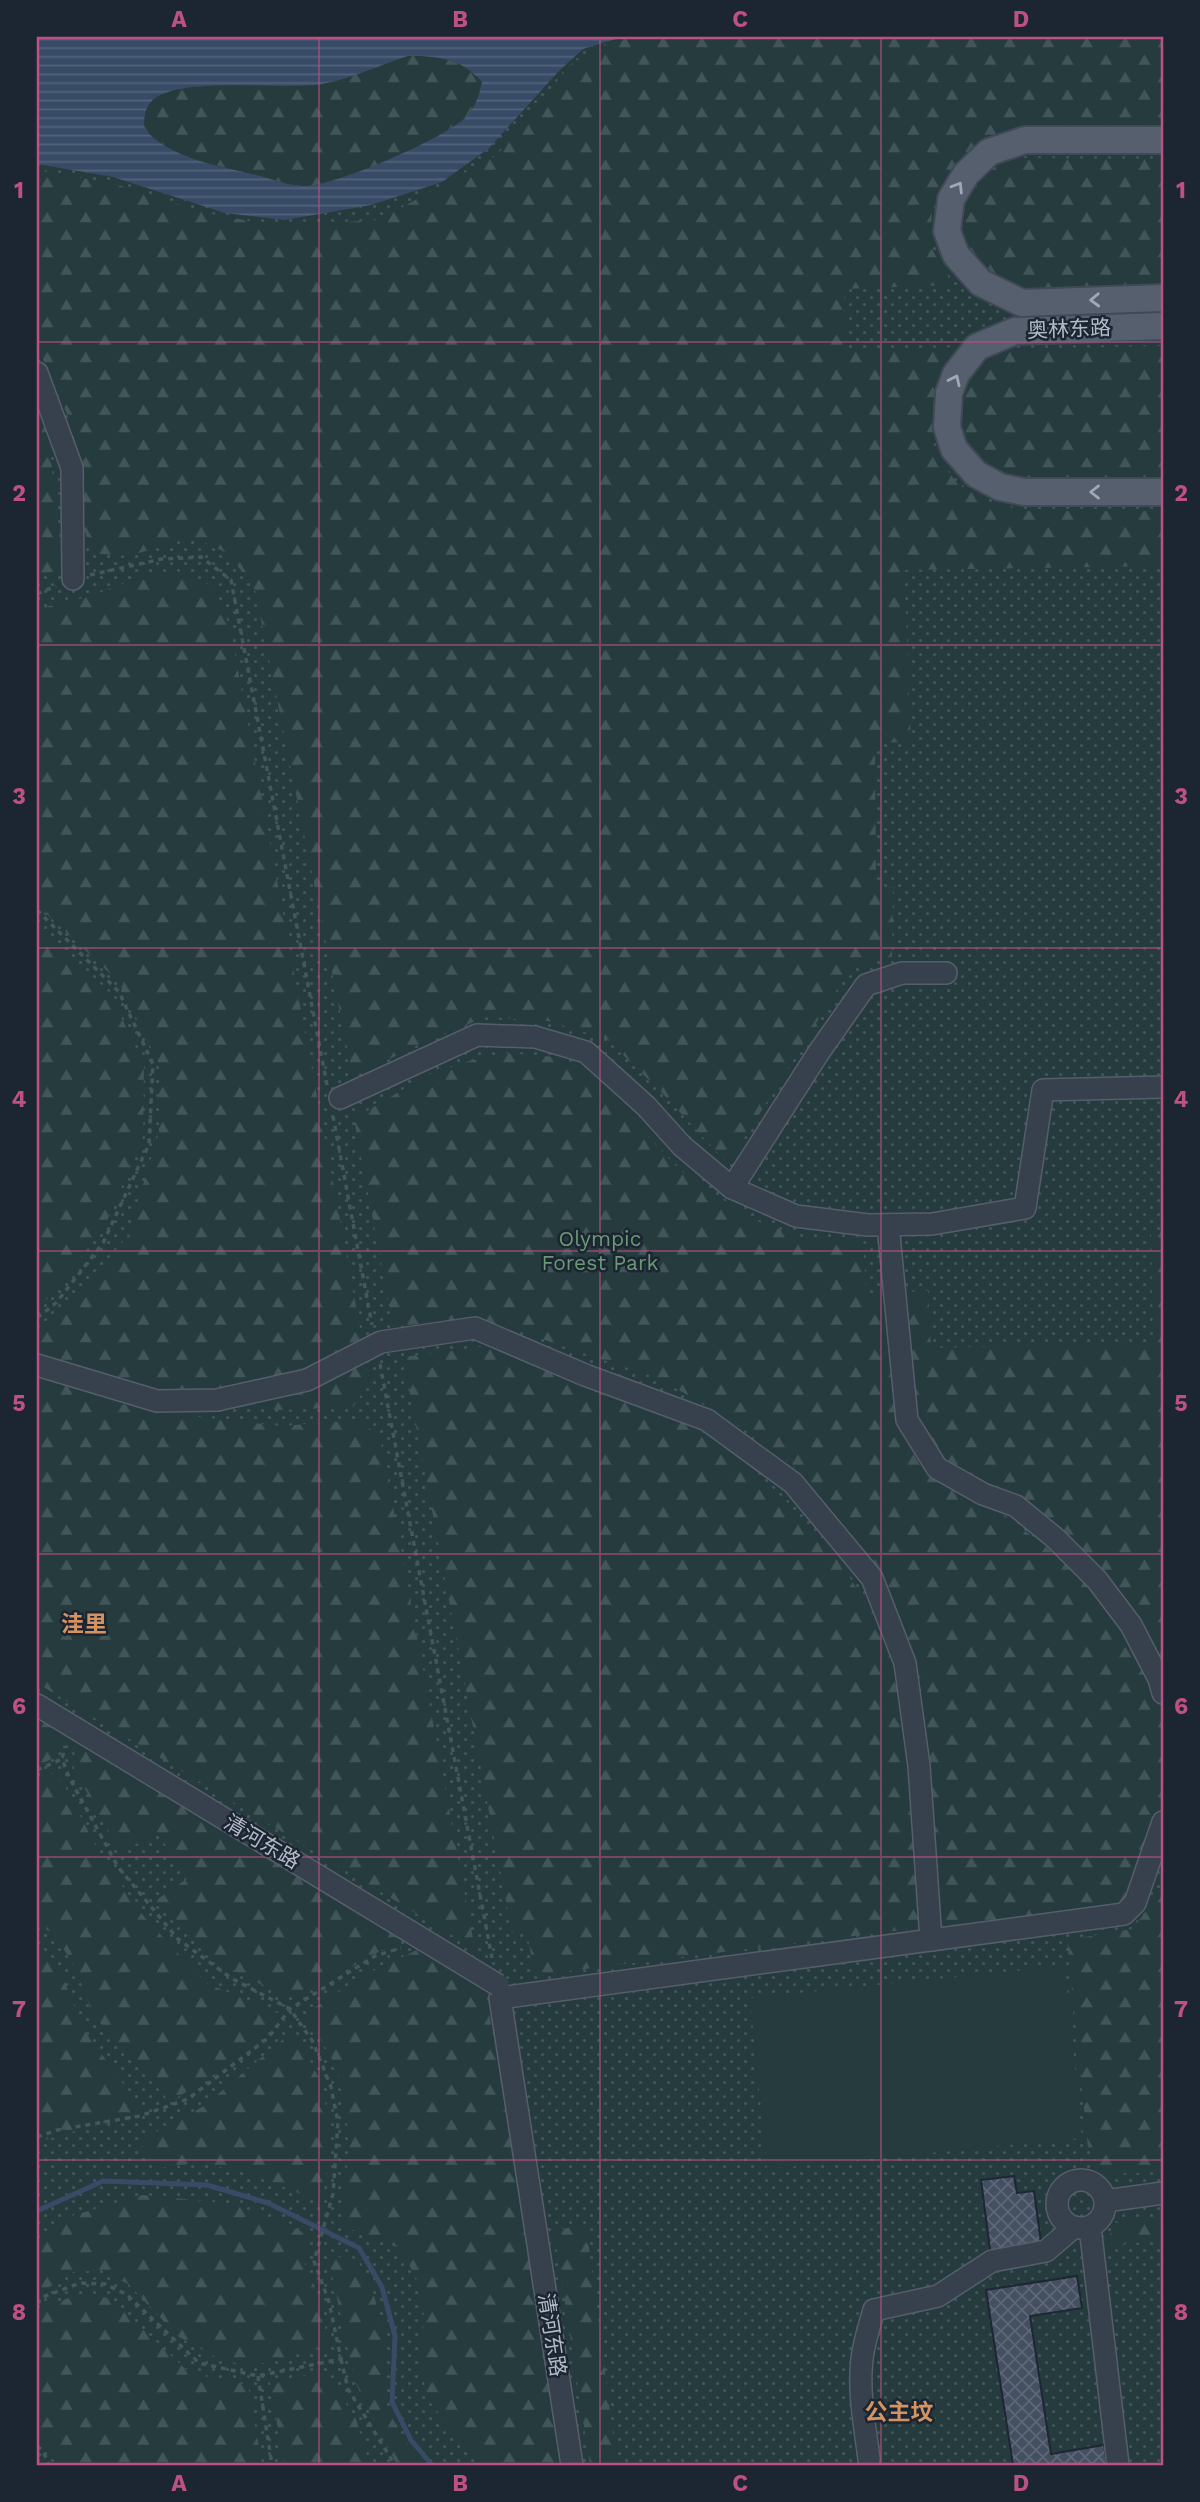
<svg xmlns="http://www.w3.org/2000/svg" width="1200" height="2502" viewBox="0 0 1200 2502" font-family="'Work Sans','Noto Sans SC',sans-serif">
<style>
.grass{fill:url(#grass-dots)}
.forest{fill:url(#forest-firs)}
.garden{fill:#253b3e}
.water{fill:url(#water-rules);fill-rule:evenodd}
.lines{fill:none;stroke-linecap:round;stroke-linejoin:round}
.stream{stroke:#384b66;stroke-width:5}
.building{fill:url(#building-cross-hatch);stroke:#1e2734;stroke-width:2}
.minor-casing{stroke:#555e6b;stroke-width:24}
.major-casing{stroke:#404956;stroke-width:30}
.path{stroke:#43585b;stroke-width:3.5;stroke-dasharray:5 5;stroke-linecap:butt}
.minor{stroke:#37404d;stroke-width:21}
.major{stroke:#555f6d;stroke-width:26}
.minor-bridge-casing{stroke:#555e6b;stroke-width:24;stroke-linecap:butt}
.minor-bridge{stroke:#37404d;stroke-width:21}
.oneway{stroke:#a0a9b6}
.grid{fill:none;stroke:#bd5181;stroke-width:2;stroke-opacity:0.55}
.labels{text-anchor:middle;stroke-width:5;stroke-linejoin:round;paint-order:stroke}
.street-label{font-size:21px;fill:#b3bbc8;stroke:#1c2532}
.park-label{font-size:21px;fill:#6a9974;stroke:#1c2532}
.neighbourhood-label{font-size:23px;font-weight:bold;fill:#d59361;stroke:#1c2532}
.neatline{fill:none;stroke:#bd5181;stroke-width:2.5}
.grid-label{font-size:23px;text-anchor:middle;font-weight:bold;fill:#bd5181}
</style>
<defs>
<pattern id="grass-dots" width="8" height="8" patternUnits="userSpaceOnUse" patternTransform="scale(1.75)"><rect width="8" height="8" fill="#253b3e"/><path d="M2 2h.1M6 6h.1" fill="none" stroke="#425558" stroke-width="1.8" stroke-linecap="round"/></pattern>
<pattern id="forest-firs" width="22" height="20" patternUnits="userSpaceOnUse" patternTransform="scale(1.75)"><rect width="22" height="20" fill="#253b3e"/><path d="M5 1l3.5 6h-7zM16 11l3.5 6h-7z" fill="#425558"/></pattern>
<pattern id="water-rules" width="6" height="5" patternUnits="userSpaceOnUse" patternTransform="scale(1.75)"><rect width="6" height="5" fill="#384b66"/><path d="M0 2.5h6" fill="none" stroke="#52637a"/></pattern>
<pattern id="building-cross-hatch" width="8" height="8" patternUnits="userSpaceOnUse" patternTransform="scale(1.75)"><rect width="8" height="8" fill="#445061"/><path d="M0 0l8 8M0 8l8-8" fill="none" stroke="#5d6776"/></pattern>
</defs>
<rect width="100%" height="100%" fill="#232e3d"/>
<!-- grass -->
<rect class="grass" x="37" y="37" width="1126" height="2428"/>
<!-- forest -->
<g class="forest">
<path d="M634,37h157l9,3 18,-3h345v97l-186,14 -30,26 -15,38 -2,34 23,39 -109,4 2,61 116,-3 -26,37 -5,30 4,40 23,30 32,19 39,8h134v55l-259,4 7,171 -36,3 1,144 17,-1 -1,70 -42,12 -122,195 -65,-70 -56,-55 -59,-18 -61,-4 -57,22 -77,38 -98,-487 -26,-36 -36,-17 -64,19 -29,-2 -18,-26 -9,-100 -31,-71 -5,-6v-181l78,14 86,28 75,14 103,-6 118,-65 75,-92 47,-25z"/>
<path d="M408,56c31,0 52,2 74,26 -3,14 -7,27 -18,37 -24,21 -125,65 -157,67 -14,1 -32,-6 -46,-10 -41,-10 -87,-17 -117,-47 0,-10 0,-18 6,-26 22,-29 135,-12 172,-19 29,-5 58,-19 86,-28z"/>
<path d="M1020,158l143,1v131l-146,4 -50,-33 -11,-48 14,-25 23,-23z"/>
<path d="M1163,346v141l-127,1 -55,-20 -15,-20 -10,-23 7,-34 19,-28 27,-14z"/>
<path d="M37,410l11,24 15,134 -26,10z"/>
<path d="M184,571l30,17 16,39 140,755 -17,25 -75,3 -113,-13 -128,-40v-28l37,-31 53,-61 32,-105v-68l-41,-83 -81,-76v-296l51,-12 56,-21z"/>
<path d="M37,924l73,69 34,72 -1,72 -37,86 -49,68 -20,16z"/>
<path d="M508,1053l48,4 25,9 99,104 71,49 53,19 59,-1 3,56 22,1 17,141 87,71 51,38 53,50 50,70 17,41v85l-7,43 -34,76 -184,24 -18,-259 -21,-54 -41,-70 -67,-87 -69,-49 -65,-36 -136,-46 -63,-10 -65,4 -39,-207 73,-44 42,-14z"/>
<path d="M1151,1230h12v432l-14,-26 -55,-70 -87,-77 -49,-20 -19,-16 -23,-38 -15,-123 27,-1 3,57 222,-6z"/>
<path d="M487,1346l64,19 122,51 60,34 55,53 55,64 34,54 19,51 9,60 14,196 -384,47 -8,-42h-15l-109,-576z"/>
<path d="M37,1377l108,34 136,15 78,-6 21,17 95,512 -438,-266z"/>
<path d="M37,1712l27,17 -6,27 -21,10z"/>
<path d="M75,1737l330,200 -110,62 -53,-23 -49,-35 -38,-40 33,-23 -32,-47 -35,23 -47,-85z"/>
<path d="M57,1771l44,85 44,62 61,65 74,31 -54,53 -56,35 -76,-86 -19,-48 -21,-35 -17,-7v-144z"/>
<path d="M1163,1890v280l-57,7 -18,-29 -21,-208 65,-11z"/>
<path d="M37,1942l21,24 26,63 59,83 -106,30z"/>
<path d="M425,1946l60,41 78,478h-74l-32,-28 -29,-38 -9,-38 5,-45 -8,-39 -17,-29 -59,-23 10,-85 -13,-72 -31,-55 61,-39z"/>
<path d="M294,2030l29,56 8,56 -9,61 -74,-31 -50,-9 -39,5 -20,-27 65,-35z"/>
<path d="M143,2195l92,9 75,31 -5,29 16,37 7,45 -76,20 -31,-6 -42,-23 -51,-53 -27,-14 -28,2 -36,23v-54l34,-25z"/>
<path d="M1163,2217v23l-57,6 8,-23z"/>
<path d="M586,2224l31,241h-27l-36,-234z"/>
<path d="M328,2256l29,3 16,33 12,43 -2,68 31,51 11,11h-28l-42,-83z"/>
<path d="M79,2294l30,4 81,75 58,12 14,80h-200l-25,-22v-122l11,-15z"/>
<path d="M325,2372l31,47 14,46h-86l-14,-83z"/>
</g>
<!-- garden -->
<path class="garden" d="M1065,1966l17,172 -315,31 -17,-171z"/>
<!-- water -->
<path class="water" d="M46,37h588l-15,1 -36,11 -24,22 -70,77 -47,34 -71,23 -86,15 -60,-7 -112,-36 -76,-13v-124zM408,56c30,0 53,2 74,26 -3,14 -7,27 -18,37 -24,21 -125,65 -157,67 -14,1 -32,-6 -47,-10 -40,-10 -87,-16 -116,-47 0,-10 0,-18 6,-26 22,-29 135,-12 172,-19 29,-5 58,-19 86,-28z"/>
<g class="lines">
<!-- stream -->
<path class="stream" d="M37,2211l66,-30 104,4 61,18 91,45 23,39 13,49 -3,66 19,38 21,25"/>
</g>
<!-- building -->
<g class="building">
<path d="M1014,2176l3,17 17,-2 8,59 -51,7 -10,-77z"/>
<path d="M1077,2276l5,32 -52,8 21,138 53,-9 3,20h-94l-27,-175z"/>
</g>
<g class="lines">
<defs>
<g id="minor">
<path d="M37,373l35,95 1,111"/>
<path d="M340,1098l137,-63 58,2 51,15 60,54 36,40 50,42 64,28 72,9 64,-1 93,-16 18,-118 120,-3"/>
<path d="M732,1188l87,-136 47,-67 36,-12h44"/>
<path d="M888,1225l19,195 30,48 46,26 33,12 39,32 42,42 34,45 28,54 4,14"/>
<path d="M37,1365l120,36 60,-1 90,-20 74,-38 94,-14 110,47 122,45 86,63 79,95 33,85 14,103 12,174"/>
<path d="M37,1705l451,274"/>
<circle cx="1081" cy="2204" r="24"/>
<path d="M1105,2201l58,-8"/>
<path d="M1090,2227l28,238"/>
<path d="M869,2459c-4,-32 -11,-68 -7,-100 2,-17 7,-32 12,-49l64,-14 54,-35 54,-10 28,-24"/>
<path d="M572,2465l-72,-467 624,-84 11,-11 28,-81"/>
</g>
<g id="major">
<path d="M1163,140h-138l-36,12 -23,22 -15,25 -4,32 9,24 25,28 41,20 141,-5"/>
<path d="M1163,326l-148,5 -38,16 -21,27 -7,19 -2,34 7,22 22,25 24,13 24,5h139"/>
</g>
</defs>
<!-- minor casing -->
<use href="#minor" class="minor-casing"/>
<!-- major casing -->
<use href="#major" class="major-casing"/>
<!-- path -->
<g class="path">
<path d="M90,575l72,-16 39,-2 30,23 96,505"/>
<path d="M37,594l19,-8"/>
<path d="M37,910l82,82 34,72 -4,80 -46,99 -47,60 -19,15"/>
<path d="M333,1116l39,209"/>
<path d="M380,1364l112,594"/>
<path d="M37,1770l25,-11"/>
<path d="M37,2137l20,-7 83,-14 48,-17 80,-61 22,-29 85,-53 26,-8"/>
<path d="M37,2304l6,-7 37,-14 25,1 21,10 73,69 59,13 83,-17 -12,-57 -15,-41 19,-67 5,-72 -7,-35 -18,-45 -23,-33 -59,-31 -53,-39 -60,-72 -49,-90 -7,-18 3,-13"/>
<path d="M341,2359l7,30 47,76"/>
<path d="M258,2376l14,89"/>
<path d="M37,2446l6,5 6,14"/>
<path d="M37,2457l6,-6"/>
</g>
<!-- minor -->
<use href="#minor" class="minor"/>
<!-- major -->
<use href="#major" class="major"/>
<defs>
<path id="minor-bridge" d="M488,1979l10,6"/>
</defs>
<!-- minor-bridge casing -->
<use href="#minor-bridge" class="minor-bridge-casing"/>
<!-- minor-bridge -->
<use href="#minor-bridge" class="minor-bridge"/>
</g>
<!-- one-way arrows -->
<defs><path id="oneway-chevron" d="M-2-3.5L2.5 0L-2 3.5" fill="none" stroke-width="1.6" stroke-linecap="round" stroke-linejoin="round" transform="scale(1.75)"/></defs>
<g class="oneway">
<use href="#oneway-chevron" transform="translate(958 187) rotate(-58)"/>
<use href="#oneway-chevron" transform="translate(1095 300) rotate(178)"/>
<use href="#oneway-chevron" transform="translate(955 380) rotate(-65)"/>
<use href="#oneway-chevron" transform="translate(1095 492) rotate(-180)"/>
</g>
<!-- grid -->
<path class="grid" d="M319,37v2428M600,37v2428M881,37v2428M37,342h1126M37,645h1126M37,948h1126M37,1251h1126M37,1554h1126M37,1857h1126M37,2160h1126"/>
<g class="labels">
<!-- street labels -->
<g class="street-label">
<text transform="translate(1069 329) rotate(-2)" y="7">奥林东路</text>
<text transform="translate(262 1842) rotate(31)" y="7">清河东路</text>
<text transform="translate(552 2335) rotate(81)" y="7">清河东路</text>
</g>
<!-- park labels -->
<g class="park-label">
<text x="600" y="1246">Olympic<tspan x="600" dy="24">Forest Park</tspan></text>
</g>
<!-- neighbourhood labels -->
<g class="neighbourhood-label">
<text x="84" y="1632">洼里</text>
<text x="899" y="2420">公主坟</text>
</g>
</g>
<!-- border -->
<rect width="1200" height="2502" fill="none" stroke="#1c2532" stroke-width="77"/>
<rect x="38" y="38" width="1124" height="2426" class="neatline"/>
<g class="grid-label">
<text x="179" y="27">A</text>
<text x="460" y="27">B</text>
<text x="740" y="27">C</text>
<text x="1021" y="27">D</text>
<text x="19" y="198">1</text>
<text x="1181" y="198">1</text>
<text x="19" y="501">2</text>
<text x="1181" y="501">2</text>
<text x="19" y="804">3</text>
<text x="1181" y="804">3</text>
<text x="19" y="1107">4</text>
<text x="1181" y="1107">4</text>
<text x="19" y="1411">5</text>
<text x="1181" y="1411">5</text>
<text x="19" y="1714">6</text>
<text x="1181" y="1714">6</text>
<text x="19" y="2017">7</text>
<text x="1181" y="2017">7</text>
<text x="19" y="2320">8</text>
<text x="1181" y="2320">8</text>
<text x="179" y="2491">A</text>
<text x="460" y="2491">B</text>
<text x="740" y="2491">C</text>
<text x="1021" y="2491">D</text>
</g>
</svg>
